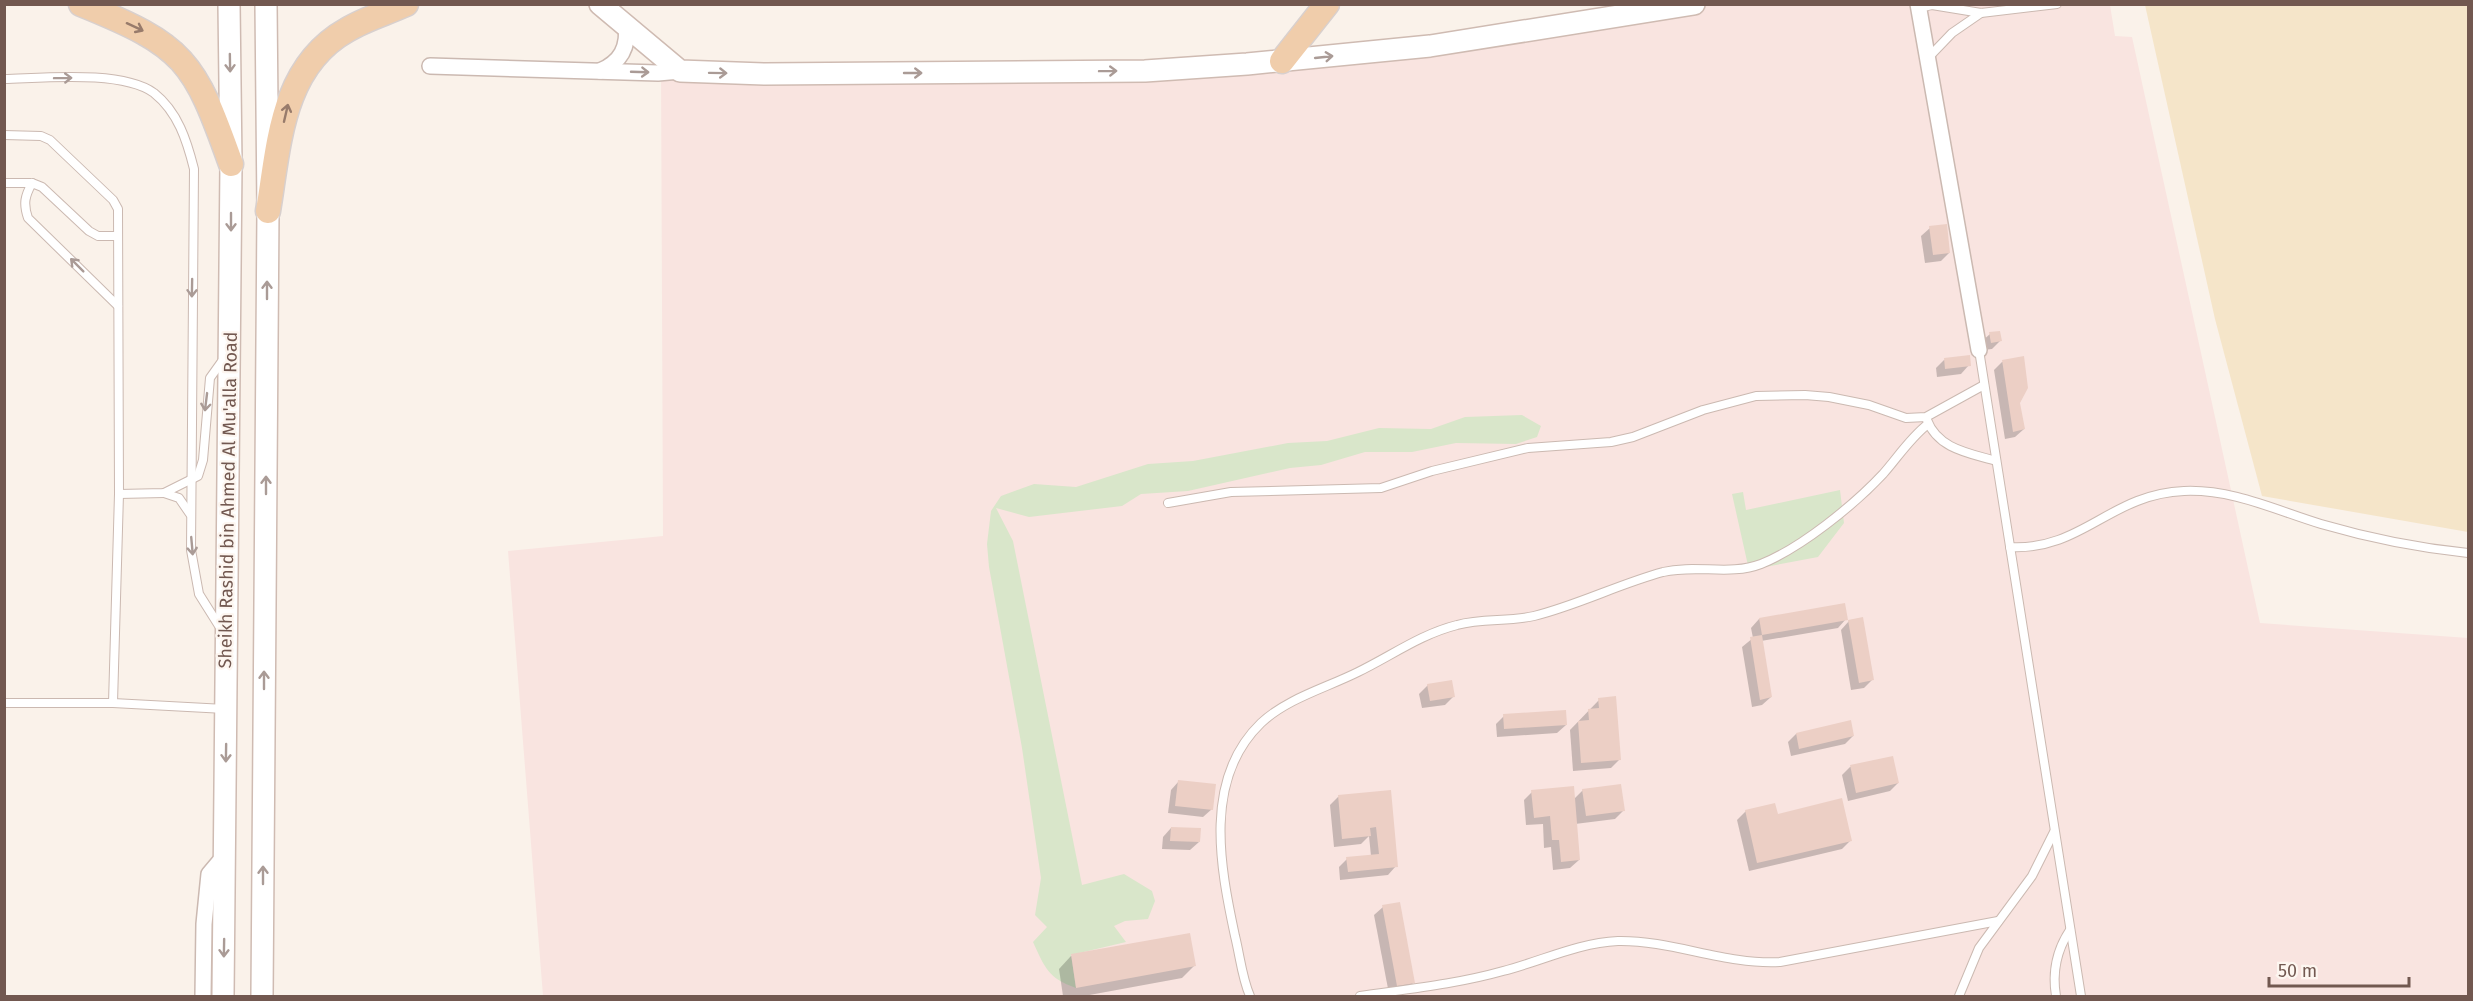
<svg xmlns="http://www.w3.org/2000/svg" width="2473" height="1001" viewBox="0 0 2473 1001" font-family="'Fira Sans',sans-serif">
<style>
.commercial{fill:#f9e4e0}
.green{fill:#d9e6ca}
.sand{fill:#f5e5c9}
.shadow{fill:#0003}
.building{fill:#eccfc5}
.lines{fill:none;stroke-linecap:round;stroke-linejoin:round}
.lane-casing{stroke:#cbb9b1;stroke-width:10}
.street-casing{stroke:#cbb9b1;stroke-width:18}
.secondary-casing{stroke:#cfbbb2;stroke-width:24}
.primary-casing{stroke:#d8d0ce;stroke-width:27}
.lane{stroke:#fff;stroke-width:8}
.street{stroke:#fff;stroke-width:15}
.secondary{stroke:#fff;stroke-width:21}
.primary{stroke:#f0cdab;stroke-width:24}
.oneway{stroke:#987b6b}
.oneway2{stroke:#aa9b96}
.labels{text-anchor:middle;stroke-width:4.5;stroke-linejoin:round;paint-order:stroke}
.street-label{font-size:18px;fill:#725850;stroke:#fdf6f0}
</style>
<rect width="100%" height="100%" fill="#faf2ea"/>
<!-- commercial -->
<path class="commercial" d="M1663,5h447l5,31 17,1 128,586 208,15v358h-1925l-35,-445 155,-15 -2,-468 598,-2z"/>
<!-- green -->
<g class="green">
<path d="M1522,415l19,11 -4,11 -21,7 -60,-1 -44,9h-47l-44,13 -31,3 -102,23 -47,3 -19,12 -93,11 -33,-9 17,33 69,344 42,-11 28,17 3,10 -7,18 -23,2 -11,5 12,16 -55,13 5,33c-28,-10 -31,-20 -43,-46l14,-15 -12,-12 6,-37 -19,-130 -33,-181 -2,-23 4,-33 10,-15 33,-12 42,3 72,-23 45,-3 95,-18 39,-2 52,-13 52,1 34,-12z"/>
<path d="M1840,490l4,33 -26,34 -69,13 -17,-76 11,-2 3,18z"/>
</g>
<!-- sand -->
<path class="sand" d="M2145,5h323v527l-206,-36 -47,-177z"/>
<!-- shadow -->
<g class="shadow">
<path d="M1930,228l19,25 -8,8 -16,2 -4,-27z"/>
<path d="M1990,334l10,7 -8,8 -9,1 -2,-8z"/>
<path d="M2023,358l-5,45 6,26 -9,8 -10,2 -11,-69 8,-8z"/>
<path d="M1944,360l25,5 -8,9 -24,3 -1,-9z"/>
<path d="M1759,619h87l-8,9 -77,13 10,56 -9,8 -10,2 -10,-60 11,-9 -2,-10z"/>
<path d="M1849,621l23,59 -8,8 -13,2 -10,-60z"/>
<path d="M1428,685l25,12 -8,8 -23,3 -3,-14z"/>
<path d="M1599,700l21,59 -9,9 -38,3 -3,-41z"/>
<path d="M1504,716l62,9 -9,8 -60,4 -1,-13z"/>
<path d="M1796,734l57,2 -8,8 -54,12 -3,-14z"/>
<path d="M1892,757l6,26 -8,8 -42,10 -6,-26 8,-8z"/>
<path d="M1179,781l33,28 -9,8 -35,-4 3,-23z"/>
<path d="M1583,790l40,21 -8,8 -40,5 4,36 -9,8 -17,2 -2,-23 -7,1 -1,-24 -17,1 -2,-25 8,-8 41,8z"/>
<path d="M1389,792l7,74 -8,9 -48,5 -1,-13 8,-8 24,-3 -2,-20 -8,8 -27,3 -4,-42 8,-8z"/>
<path d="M1746,811l31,4 74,25 -9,9 -93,22 -12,-51z"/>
<path d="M1171,828l28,14 -9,8 -28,-1 1,-12z"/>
<path d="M1383,907l30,76 -8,8 -16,3 -15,-79z"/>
<path d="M1071,956l123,10 -12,12 -98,18h-21l-4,-27z"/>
</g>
<!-- building -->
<g class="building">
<path d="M1947,224l3,29 -17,2 -4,-29z"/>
<path d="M2000,331l2,10 -11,2 -2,-11z"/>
<path d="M1970,355l1,11 -26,3 -1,-11z"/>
<path d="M2024,356l4,32 -8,15 5,26 -12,3 -11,-72z"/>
<path d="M1845,603l3,17 -86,15 -3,-17z"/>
<path d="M1863,617l11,63 -15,3 -11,-63z"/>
<path d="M1762,635l10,62 -12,3 -10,-63z"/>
<path d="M1452,680l3,17 -25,4 -3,-17z"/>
<path d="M1616,696l5,64 -40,3 -3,-42 11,-1 -1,-11 11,-1 -1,-10z"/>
<path d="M1566,710l1,15 -63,4 -1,-15z"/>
<path d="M1851,720l3,16 -55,13 -3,-16z"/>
<path d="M1893,756l6,27 -43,10 -6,-28z"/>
<path d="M1178,780l38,4 -3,26 -38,-4z"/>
<path d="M1621,784l4,27 -39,5 -4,-27z"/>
<path d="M1574,786l6,74 -19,2 -2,-22h-7l-2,-24 -16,2 -3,-28z"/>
<path d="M1391,790l7,77 -50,5 -2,-15 33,-3 -3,-27 -6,1 1,8 -29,3 -4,-44z"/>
<path d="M1842,798l10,43 -95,22 -12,-53 30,-7 3,11z"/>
<path d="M1171,827l30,1 -1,14 -30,-1z"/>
<path d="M1400,902l15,81 -18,3 -15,-81z"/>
<path d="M1190,933l6,33 -120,22 -5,-34z"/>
</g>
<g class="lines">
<defs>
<g id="lane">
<path d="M1919,8l13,-3 49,8 76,-9"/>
<path d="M1928,58l24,-25 29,-20"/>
<path d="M4,79c40,-1 118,-9 150,14 24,19 33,48 40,76l-3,381 8,44 22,35"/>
<path d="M4,135l37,1 9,4 63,60 5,9 1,285 -6,209"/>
<path d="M4,183h28l10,4 47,44 9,5h20"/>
<path d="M32,183c-7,13 -9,20 -4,35l90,88"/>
<path d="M1979,350l102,646"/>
<path d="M1927,420c11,29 42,33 69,41"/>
<path d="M164,493l15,5 11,16"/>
<path d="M119,494l45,-1 34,-17 5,-16 7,-82 15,-21"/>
<path d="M1168,503l63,-11 150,-4 51,-17 96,-23 83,-6 22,-5 70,-27 53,-14 49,-1 24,2 40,8 37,13 20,-1 58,-32"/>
<path d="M2010,547c72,4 100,-53 174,-56 49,-2 91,19 137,33 48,14 98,24 147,29"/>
<path d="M4,703h109l112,6"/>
<path d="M1250,996c-8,-18 -10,-40 -15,-60 -15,-70 -32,-157 26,-213 27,-25 65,-35 97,-51 33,-16 63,-38 99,-47 25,-7 52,-3 77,-9 44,-11 85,-32 129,-44 33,-8 67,4 98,-8 40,-16 93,-59 122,-90 15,-17 27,-36 45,-50"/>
<path d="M1360,996c48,-7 97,-12 143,-25 39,-10 74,-28 115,-30 54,-1 107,24 162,21l218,-41"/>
<path d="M1959,996l20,-48 53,-72 22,-44"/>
<path d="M2056,996c-4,-24 0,-45 14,-66"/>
</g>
<g id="street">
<path d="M1918,4l61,346"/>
<path d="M430,66l228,7 22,-2"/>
<path d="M600,71c21,-9 29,-24 26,-47"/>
<path d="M203,996l1,-72 5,-50 16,-19"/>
</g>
<g id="secondary">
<path d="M600,4l80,67 85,3 380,-3 102,-7 183,-18 264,-42"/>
<path d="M223,996l8,-832 -2,-160"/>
<path d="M262,996l6,-785 -2,-207"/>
</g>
<g id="primary">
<path d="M81,4c104,42 113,56 150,160"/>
<path d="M1282,61l45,-57"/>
<path d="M268,211c11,-66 13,-144 79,-181 18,-11 39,-17 59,-26"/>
</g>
</defs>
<!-- lane casing -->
<use href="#lane" class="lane-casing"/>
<!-- street casing -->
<use href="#street" class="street-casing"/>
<!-- secondary casing -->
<use href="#secondary" class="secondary-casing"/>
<!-- primary casing -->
<use href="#primary" class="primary-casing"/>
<!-- lane -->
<use href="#lane" class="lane"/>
<!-- street -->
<use href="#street" class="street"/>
<!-- secondary -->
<use href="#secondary" class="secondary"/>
<!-- primary -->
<use href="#primary" class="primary"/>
</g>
<!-- one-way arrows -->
<defs><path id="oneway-shaft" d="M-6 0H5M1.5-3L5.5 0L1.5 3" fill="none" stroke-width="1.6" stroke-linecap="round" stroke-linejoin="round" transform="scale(1.5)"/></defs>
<g class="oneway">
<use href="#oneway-shaft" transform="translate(135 27) rotate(25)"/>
<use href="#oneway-shaft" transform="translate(286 113) rotate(-77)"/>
</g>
<g class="oneway2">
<use href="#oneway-shaft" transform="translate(1324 57) rotate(-6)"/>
<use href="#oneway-shaft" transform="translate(230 63) rotate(89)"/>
<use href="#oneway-shaft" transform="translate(1108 71) rotate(-1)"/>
<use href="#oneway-shaft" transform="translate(640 72) rotate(2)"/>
<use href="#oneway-shaft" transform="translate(718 73) rotate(1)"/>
<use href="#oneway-shaft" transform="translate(913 73)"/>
<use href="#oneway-shaft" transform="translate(63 78) rotate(-1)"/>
<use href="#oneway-shaft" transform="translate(231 222) rotate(90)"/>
<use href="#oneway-shaft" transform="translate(77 265) rotate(-135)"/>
<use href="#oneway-shaft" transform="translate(192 288) rotate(91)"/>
<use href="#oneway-shaft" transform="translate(267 290) rotate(-90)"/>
<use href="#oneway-shaft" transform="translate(206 402) rotate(97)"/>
<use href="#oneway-shaft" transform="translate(266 485) rotate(-90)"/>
<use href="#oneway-shaft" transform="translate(192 546) rotate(85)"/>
<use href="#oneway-shaft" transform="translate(264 680) rotate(-90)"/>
<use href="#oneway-shaft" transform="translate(226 753) rotate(91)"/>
<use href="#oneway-shaft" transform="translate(263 875) rotate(-90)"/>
<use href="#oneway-shaft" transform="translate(224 948) rotate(91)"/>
</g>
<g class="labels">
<!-- street labels -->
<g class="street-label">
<text transform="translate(228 500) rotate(-89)" y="6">Sheikh Rashid bin Ahmed Al Mu'alla Road</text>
</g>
</g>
<!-- border -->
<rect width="2473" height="1001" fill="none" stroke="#725850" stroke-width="12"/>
<!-- scale -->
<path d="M2269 977v9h140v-9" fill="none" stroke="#725850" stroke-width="3"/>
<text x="2278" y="977" font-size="18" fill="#725850" stroke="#fdf6f0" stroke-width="4.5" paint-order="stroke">50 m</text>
</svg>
